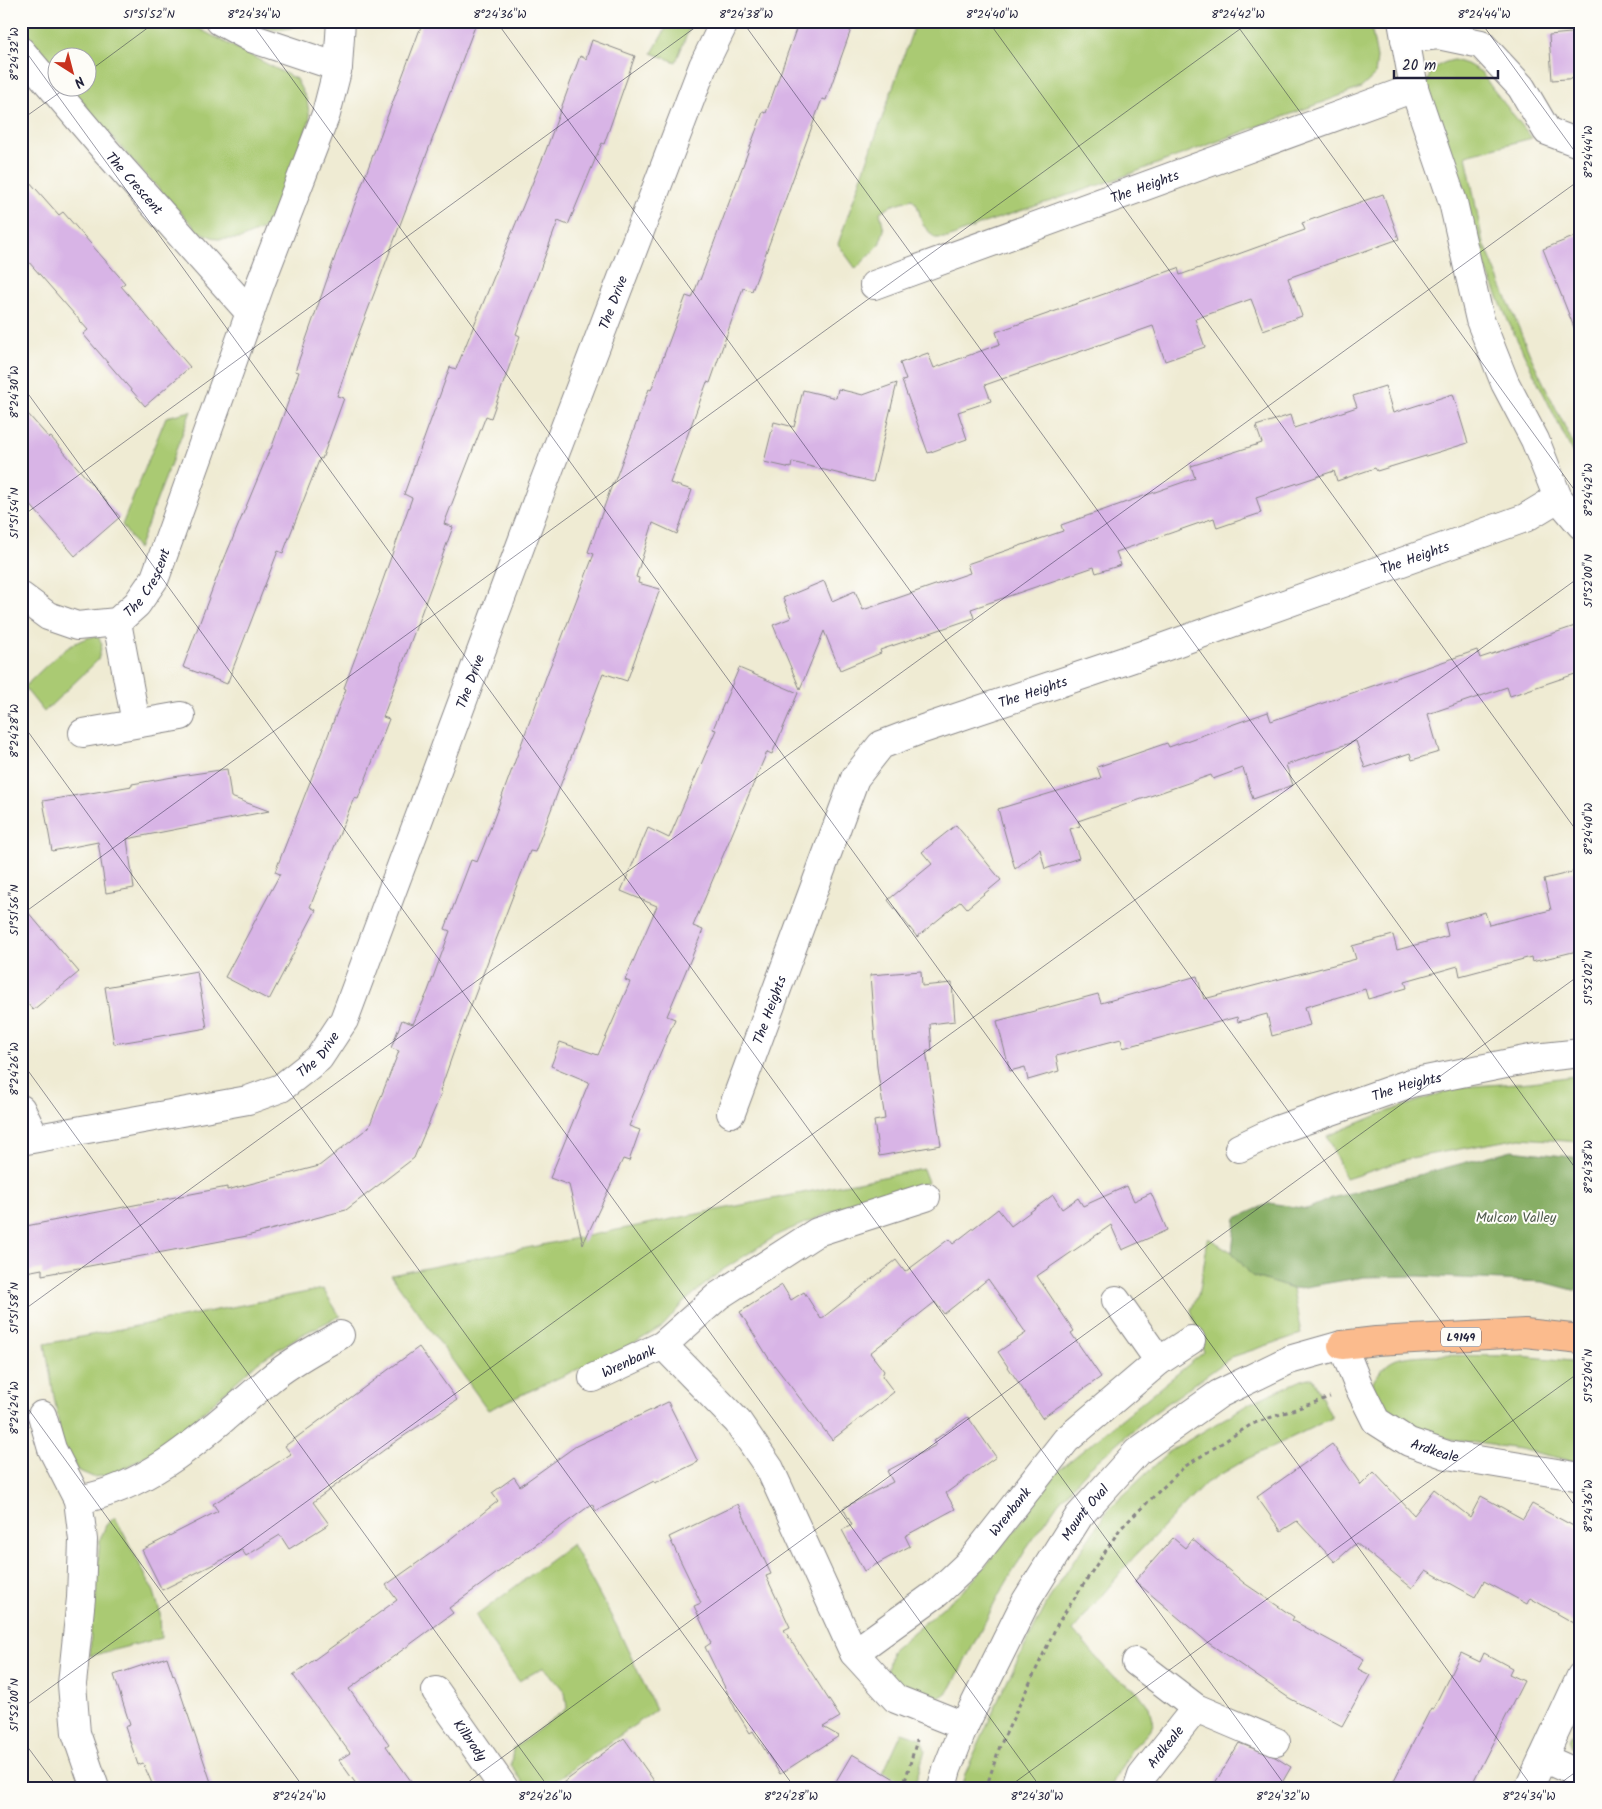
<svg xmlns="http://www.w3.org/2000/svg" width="1602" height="1809" viewBox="0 0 1602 1809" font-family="Kalam,sans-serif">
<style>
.green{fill:#aaca73;stroke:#667657}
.forest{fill:#87ae65;stroke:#546850}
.building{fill:#d8b4e6}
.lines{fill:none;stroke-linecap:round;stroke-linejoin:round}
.minor-casing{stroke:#888687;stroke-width:30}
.highway-casing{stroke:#888687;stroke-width:30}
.path{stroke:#888687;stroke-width:3;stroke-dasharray:4 4;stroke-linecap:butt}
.minor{stroke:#fff;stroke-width:28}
.highway{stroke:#fbbb8d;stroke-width:28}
.ticks{fill:none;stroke:#22223b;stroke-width:1;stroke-opacity:0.45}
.labels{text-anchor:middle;stroke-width:4;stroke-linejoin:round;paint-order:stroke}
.shield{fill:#fdfcf7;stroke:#646373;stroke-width:1}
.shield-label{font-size:12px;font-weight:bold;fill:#22223b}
.street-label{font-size:14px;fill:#22223b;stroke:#fdfcf7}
.park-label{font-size:14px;fill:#525d4f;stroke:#fdfcf7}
.neatline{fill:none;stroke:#22223b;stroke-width:2}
.ticks-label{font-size:12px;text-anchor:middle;fill:#22223b}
</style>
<rect width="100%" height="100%" fill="#fdfcf7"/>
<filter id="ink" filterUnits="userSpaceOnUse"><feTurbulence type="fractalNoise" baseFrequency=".02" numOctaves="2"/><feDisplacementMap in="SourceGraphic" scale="10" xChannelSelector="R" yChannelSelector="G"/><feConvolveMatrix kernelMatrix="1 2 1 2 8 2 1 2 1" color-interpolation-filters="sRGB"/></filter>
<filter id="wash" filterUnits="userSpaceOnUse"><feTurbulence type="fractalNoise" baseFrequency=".0096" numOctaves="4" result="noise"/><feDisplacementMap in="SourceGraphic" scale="20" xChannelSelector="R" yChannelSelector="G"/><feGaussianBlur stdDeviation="1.12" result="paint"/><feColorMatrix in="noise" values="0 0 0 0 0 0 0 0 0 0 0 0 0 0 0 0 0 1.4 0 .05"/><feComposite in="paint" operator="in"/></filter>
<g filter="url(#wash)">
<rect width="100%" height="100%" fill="#efebd3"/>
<!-- green -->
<g class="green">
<path d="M21,21h163l112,58 11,21 3,19 -33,94 -14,16 -23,10h-23l-18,-7 -67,-72 -62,-72h18v-30h-30l-1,14 -36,-43z"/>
<path d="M254,21h52c-16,10 -37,13 -52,0z"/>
<path d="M670,21h22l-16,41 -24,-9z"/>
<path d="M916,21h454l7,37 -2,17 -14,13 -250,93 -127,42 -36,15h-13l-12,-13 -6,-20 -5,-6 -22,7 -10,6 4,18 -5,15 -23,24 -18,-25z"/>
<path d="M1454,60l15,5 12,7 11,16 40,50 -66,17 16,83 48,117 51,105v10l-72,-147 -22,-52 -62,-176c3,-22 6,-30 29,-35z"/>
<path d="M191,411l-53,138 -16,-24 44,-108z"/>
<path d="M98,636l4,8 -4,16 -54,52 -20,-25c21,-19 45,-49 74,-51z"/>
<path d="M1581,1075v67l-61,-4 -109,20 -65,21 -19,-43 51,-21 81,-28 72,-5z"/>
<path d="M923,1169l5,13 -87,26 -62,26 -58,37 -38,32 -20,23 -30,18 -145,66 -97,-135z"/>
<path d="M1208,1238l24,14 20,24 41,13 8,45 -69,23 -85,61 -58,50 -31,35 -33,48 -26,44 -48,93c-8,10 -22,16 -36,10 -10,-5 -19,-16 -28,-24l4,-23 77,-65 43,-50 49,-67 144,-117 -13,-42 9,-20z"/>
<path d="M323,1289l17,27 -39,19 -43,27 -77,70 -32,22 -37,21 -19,2 -16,-7 -15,-27 -17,-99z"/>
<path d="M1426,1355l95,1 60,6v101l-61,-14 -66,-9 -55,-13 -14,-18 -13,-26c17,-26 25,-26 54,-28z"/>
<path d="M1312,1377l20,41 -85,41 -41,24 -73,75 -60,72 38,45 26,16 12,16 4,17 -8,12 -14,14 -21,38h-149l4,-14 40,-89 48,-93 55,-82 61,-58 83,-50 50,-22z"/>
<path d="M115,1517l39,75 6,20 1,26 -71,18 1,-28 9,-88 6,-15z"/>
<path d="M572,1544l44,81 40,85 -111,78h-18l-16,-23 2,-16 54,-41 -2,-16 -21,-25 -25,14 -23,-31 -20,-34z"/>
<path d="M1581,1713v48l-4,-2 -8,-20z"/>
<path d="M902,1732l19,6 4,12 -11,38h-38z"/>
</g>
<!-- forest -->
<path class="forest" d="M1512,1150l69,8v134l-38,-10 -124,-6 -55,1 -71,12 -41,-13 -20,-24 4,-34 34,-15 37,6 25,-11z"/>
<g id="blocks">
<!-- building -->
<g class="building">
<path d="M423,21h54l-122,323 -18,52 7,2 -22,61 -2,-1 -37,95 -5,-2 -51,133 -44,-17 35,-93 52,-125h1l28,-77 -4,-1 41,-117z"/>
<path d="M799,21h55l-28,79 -4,-1 -70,192 -9,-3 -33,95 -3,-1 -37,101 22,7 -15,44 -24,-11 -17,54 3,1 -1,5 22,6 -33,92 -24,-8 -68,179 -5,-1 -73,191 -17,49 2,1 -28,66 -68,52 -99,26 -205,39v-6l-21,4v-46l206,-40v3l92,-24 50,-39 30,-76 -8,-3 11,-28 11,4 15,-33 22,-60 -5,-2 10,-27 16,-42 6,2 7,-17 65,-176 9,-21 36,-94 -6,-2 25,-70 1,1 35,-94 2,1 35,-94 6,2 7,-18h1l63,-168 3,1z"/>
<path d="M1581,32v46l-29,2 -3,-45z"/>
<path d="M592,40l43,16 -31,88 -2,-1 -34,82 -10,-4 -42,113 4,2 -29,82 -5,-2 -42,108 9,3 -70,190 6,2 -31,80 -4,-1 -44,109 6,3 -47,90 -44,-23 55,-103 -5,-2 71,-183 -2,-1 36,-97h-1l33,-93 -8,-4 46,-127 6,2 90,-219 34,-94 6,3z"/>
<path d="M21,172l38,43 4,-3 62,71 -4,3 69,81 -45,39 -62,-72 5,-4 -67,-77z"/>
<path d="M1383,194l16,45 -111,39 14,38 -39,14 -12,-31 -56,20 10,28 -40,14 -12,-35 -168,59 6,16 -33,11 9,27 -39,14 -26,-72 4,-1 -6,-17 28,-10 6,15 66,-24 -4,-12 182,-64 2,7 125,-45 -3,-7z"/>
<path d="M1581,234v106h-2l-36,-91z"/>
<path d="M897,383l-24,99 -81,-20 -1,6 -27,-6 10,-40 20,5 9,-37 33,8 2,-9 25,6z"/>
<path d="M1385,386l8,27 60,-19 15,49 -91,28 -2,-3 -38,13 -3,-10 -78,26 5,16 -44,15 -3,-10 -98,34 5,13 -25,8 -2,-6 -123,42 3,9 -94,32 1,3 -41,17 -16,-39 -24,58 -27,-64 18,-7 -8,-20 41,-17 8,20 23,-10 8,19 107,-37 -3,-9 96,-33 -2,-6 134,-47 -4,-12 71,-23 -6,-17 34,-11 4,13 63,-21 -4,-11z"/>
<path d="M21,406l28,32 2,-1 69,80 -45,39 -54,-62z"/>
<path d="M1581,624v48l-71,24 -3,-9 -79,27 11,38 -27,8 -2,-7 -45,15 -9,-27 -70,24 7,20 -40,14 -10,-31 -30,11 -2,-4 -133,46 2,5 -10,3 9,29 -34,11 -5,-20 -25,20 -17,-60 103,-31 -4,-11 70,-24 2,4 99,-35 3,9 206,-71 3,8z"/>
<path d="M739,668l59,25 -26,61 -5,-2 -74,174 10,4 -36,86 8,3 -46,107 11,4 -11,31 -6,-2 -40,85 -14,-59 -19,-7 39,-96 -38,-16 9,-24 38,13 32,-73 -5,-2 32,-74 -36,-15 27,-63 21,10 47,-108 -3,-1z"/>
<path d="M227,769l4,28 38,14 -142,28 7,49 -28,5 -8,-51 -46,9 -9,-50 89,-15v-2l41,-7z"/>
<path d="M956,825l45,55 -34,28 -6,-7 -44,36 -29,-37 44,-36 -10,-12z"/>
<path d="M1581,870v80l-49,12 -1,-5 -71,19 -2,-10 -53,15 2,7 -39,11 -3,-10 -60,18 5,18 -38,11 -5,-22 -29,8 -1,-5 -114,31 -2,-9 -65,17 3,15 -31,9 -3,-13 -15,4 -13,-50 101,-27 3,9 96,-27 7,23 152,-40 -4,-13 41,-11 4,15 51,-14 -3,-13 40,-11 4,13 62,-15 -7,-31z"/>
<path d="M21,904l58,68 -46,38 -12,-14z"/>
<path d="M197,971l10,57 -93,16 -9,-57z"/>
<path d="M921,971l1,15 30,-3 3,38 -25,3 2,27h-6l15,94 -62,11 -5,-35 11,-2 -8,-52 -7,-92z"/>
<path d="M1127,1186l7,15 17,-8 16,37 -45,20 -11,-25 -74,51 37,55 -3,2 30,44 -59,41 -44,-66 28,-19 -38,-54 -44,35 -9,-12 -65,51 14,18 -2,5 12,16 -62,48 -64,-83 -28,-45 42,-27 9,15 13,-8 17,27 75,-59 9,12 44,-33 4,5 45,-35 13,17 42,-31 9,14 16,-11 5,8z"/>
<path d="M419,1347l38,53 -62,42 -82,60 16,22 -40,25 -9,-14 -34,21 -4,-6 -80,40 -20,-40 76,-39 -5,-7 78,-50 -6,-8z"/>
<path d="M668,1402l30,60 -43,21 -1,-2 -58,30 -4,-7 -143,104 4,5 -104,76 40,55 -3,2 30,42h-57l-20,-28 11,-7 -57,-78 104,-75 -11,-15 58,-41 54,-43 -6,-8 22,-16 6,9 56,-40z"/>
<path d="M968,1417l28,40 -50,36 9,16 -50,27 5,10 -46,25 -22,-41 10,-5 -9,-17 50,-26 -6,-11 49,-26 -3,-4z"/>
<path d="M1332,1444l29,41 13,-13 40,43 20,-26 36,28 11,-21 42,23 9,-15 49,26v97l-51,-29 -3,6 -43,-23 -9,16 -49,-27 -14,18 -56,-45 -21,19 -38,-41 -16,10 -24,-34z"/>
<path d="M738,1504l33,70 -5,2 24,51 -6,3 56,87 -17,10 16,9 -59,38 -27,-43 -3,2 -13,-21 -32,-65 6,-4 -17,-37 7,-3 -32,-66z"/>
<path d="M1173,1538l12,10 7,-9 52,44 50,34 -2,3 72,39 -6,10 12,6 -28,51 -53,-28 -82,-56 -72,-61z"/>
<path d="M1461,1653l19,9 4,-9 28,15 -3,6 15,7 -54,107h-80l41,-80 2,1z"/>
<path d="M167,1657l6,18 1,-1 39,114h-59l-11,-25 -5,2 -13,-38 5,-2 -16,-50z"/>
<path d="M624,1738l35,50h-103z"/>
<path d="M1239,1743l36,14 16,10 -12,21h-67z"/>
<path d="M852,1754l58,34h-78z"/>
</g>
</g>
</g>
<g filter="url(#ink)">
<use href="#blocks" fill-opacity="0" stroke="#888687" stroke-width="1"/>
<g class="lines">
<defs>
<g id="minor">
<path d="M1402,21l12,67 39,114 27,118 25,63 30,57 23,58"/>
<path d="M1405,39l33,-4 43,9 40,43 26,44 34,13"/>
<path id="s1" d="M21,51l86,101 143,161"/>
<path d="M338,67l3,-46"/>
<path id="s2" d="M874,285l540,-197"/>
<path id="s3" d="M21,596l27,20 29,10 40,-4 20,-18 18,-26 106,-296 65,-168 12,-47 -87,-29 -31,-17"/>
<path d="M117,622l19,101"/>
<path d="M83,733l98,-17"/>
<path d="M21,1109l14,29"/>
<path id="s4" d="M731,1113l124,-335 26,-33 42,-16 219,-74 383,-137 33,-20 23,27"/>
<path id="s5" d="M21,1141l227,-41 33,-12 33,-26 5,-4 25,-38 199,-535 160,-419 22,-45"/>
<path id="s6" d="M1239,1148l38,-18 134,-47 124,-25 46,-5"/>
<path d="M1116,1300l43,61"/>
<path d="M663,1345l75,77 32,47 84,184 42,46 68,27"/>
<path id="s7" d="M593,1378l70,-33 55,-49 99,-64 109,-35"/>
<path d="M42,1415l10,34 26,51 5,40 -2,58 -9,86 4,49 19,55"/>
<path d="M78,1500c77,-14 133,-72 191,-120 21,-18 47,-31 71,-45"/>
<path id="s8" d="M854,1653l83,-60 34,-32 95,-121 93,-79 32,-21"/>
<path d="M1136,1662l60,46 80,34"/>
<path id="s9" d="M436,1691l68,97"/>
<path d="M1543,1758l38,17"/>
<path id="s10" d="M942,1788l5,-19 17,-43 62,-125 53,-85 58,-64 82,-58 70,-34 53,-15 17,42 17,34 33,21 38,13 134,22"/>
<path id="s11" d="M1138,1788l4,-12 54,-68"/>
<path d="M1529,1788l52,-112"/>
</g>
<path id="highway" d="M1342,1345l34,-4 149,-8 56,6"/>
</defs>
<!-- minor casing -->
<use href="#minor" class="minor-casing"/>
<!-- highway casing -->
<use href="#highway" class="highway-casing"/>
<!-- path -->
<g class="path">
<path d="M903,1788l14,-48"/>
<path d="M986,1788l14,-42 58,-123 62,-94 64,-62 68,-43 78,-27"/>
</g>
<!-- minor -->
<use href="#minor" class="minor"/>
<!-- highway -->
<use href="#highway" class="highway"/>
</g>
</g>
<!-- ticks -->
<path class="ticks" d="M250,21l1283,1767M496,21l1085,1493M742,21l839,1155M988,21l593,816M1234,21l347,478M1480,21l101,139M21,45l1266,1743M88,72l69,-51M21,120l45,-32M21,384l1020,1404M21,517l683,-496M21,722l774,1066M21,915l1230,-894M21,1061l528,727M21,1312l1560,-1133M21,1399l283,389M21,1709l1560,-1133M21,1738l37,50M460,1788l1121,-814M1007,1788l574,-417M1554,1788l27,-20"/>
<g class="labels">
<!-- shield labels -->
<rect class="shield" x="1441" y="1327.5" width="40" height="19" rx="4"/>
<g class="shield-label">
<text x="1461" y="1341">L9149</text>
</g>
<!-- street labels -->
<g class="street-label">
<text dy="5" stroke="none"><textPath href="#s1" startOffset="174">The Crescent</textPath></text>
<text dy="5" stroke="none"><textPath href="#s2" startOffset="288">The Heights</textPath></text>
<text dy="5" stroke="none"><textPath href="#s5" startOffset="1126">The Drive</textPath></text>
<text dy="5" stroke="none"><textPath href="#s4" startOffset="965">The Heights</textPath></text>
<text dy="5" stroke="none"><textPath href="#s3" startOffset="155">The Crescent</textPath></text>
<text dy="5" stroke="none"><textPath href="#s5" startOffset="721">The Drive</textPath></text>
<text dy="5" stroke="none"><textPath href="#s4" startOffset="560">The Heights</textPath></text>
<text dy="5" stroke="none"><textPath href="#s4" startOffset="110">The Heights</textPath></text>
<text dy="5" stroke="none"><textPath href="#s5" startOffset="316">The Drive</textPath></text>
<text dy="5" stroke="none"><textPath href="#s6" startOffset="179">The Heights</textPath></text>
<text dy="5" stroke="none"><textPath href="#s7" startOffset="39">Wrenbank</textPath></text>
<text dy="5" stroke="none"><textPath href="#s10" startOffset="775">Ardkeale</textPath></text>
<text dy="5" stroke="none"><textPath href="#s8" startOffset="212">Wrenbank</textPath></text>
<text dy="5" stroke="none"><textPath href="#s10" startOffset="312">Mount Oval</textPath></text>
<text dy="5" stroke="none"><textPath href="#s9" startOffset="60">Kilbrody</textPath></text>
<text dy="5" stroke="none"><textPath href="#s11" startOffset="50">Ardkeale</textPath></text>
</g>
<!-- park labels -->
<g class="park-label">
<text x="1516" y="1222">Mulcon Valley</text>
</g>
</g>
<!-- margin -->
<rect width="1602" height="1809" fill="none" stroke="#fdfcf7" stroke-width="55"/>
<!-- north arrow -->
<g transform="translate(72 72) rotate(144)"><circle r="24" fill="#fdfcf7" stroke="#a5a5ac"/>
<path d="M0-4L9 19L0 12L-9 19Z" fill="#c8321e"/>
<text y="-8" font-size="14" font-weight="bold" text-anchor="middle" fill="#22223b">N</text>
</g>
<!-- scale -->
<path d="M1394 70v8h104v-8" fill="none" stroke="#22223b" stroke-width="2.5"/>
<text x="1402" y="70" font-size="15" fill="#22223b" stroke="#fdfcf7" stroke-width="4" paint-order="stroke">20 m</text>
<rect x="28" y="28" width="1546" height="1754" class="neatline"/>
<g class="ticks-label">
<text x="149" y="18">51°51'52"N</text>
<text x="254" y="18">8°24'34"W</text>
<text x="500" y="18">8°24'36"W</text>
<text x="746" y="18">8°24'38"W</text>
<text x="992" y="18">8°24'40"W</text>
<text x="1238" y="18">8°24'42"W</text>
<text x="1484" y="18">8°24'44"W</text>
<text transform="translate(14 54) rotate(-90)" y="4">8°24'32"W</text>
<text transform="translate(1588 152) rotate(-90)" y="4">8°24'44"W</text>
<text transform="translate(14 392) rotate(-90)" y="4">8°24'30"W</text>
<text transform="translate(1588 490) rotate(-90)" y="4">8°24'42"W</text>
<text transform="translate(14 513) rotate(-90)" y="4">51°51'54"N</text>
<text transform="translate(1588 581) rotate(-90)" y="4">51°52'00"N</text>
<text transform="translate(14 731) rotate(-90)" y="4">8°24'28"W</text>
<text transform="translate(1588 829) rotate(-90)" y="4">8°24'40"W</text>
<text transform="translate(14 910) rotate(-90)" y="4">51°51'56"N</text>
<text transform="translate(1588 978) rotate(-90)" y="4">51°52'02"N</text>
<text transform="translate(14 1069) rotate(-90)" y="4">8°24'26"W</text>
<text transform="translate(1588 1167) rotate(-90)" y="4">8°24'38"W</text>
<text transform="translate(14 1308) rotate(-90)" y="4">51°51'58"N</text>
<text transform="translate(1588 1376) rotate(-90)" y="4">51°52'04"N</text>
<text transform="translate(14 1408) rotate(-90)" y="4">8°24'24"W</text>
<text transform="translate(1588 1506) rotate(-90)" y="4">8°24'36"W</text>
<text transform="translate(14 1705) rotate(-90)" y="4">51°52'00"N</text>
<text x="299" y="1800">8°24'24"W</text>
<text x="545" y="1800">8°24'26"W</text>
<text x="791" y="1800">8°24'28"W</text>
<text x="1037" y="1800">8°24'30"W</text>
<text x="1283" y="1800">8°24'32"W</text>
<text x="1529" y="1800">8°24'34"W</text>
</g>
</svg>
